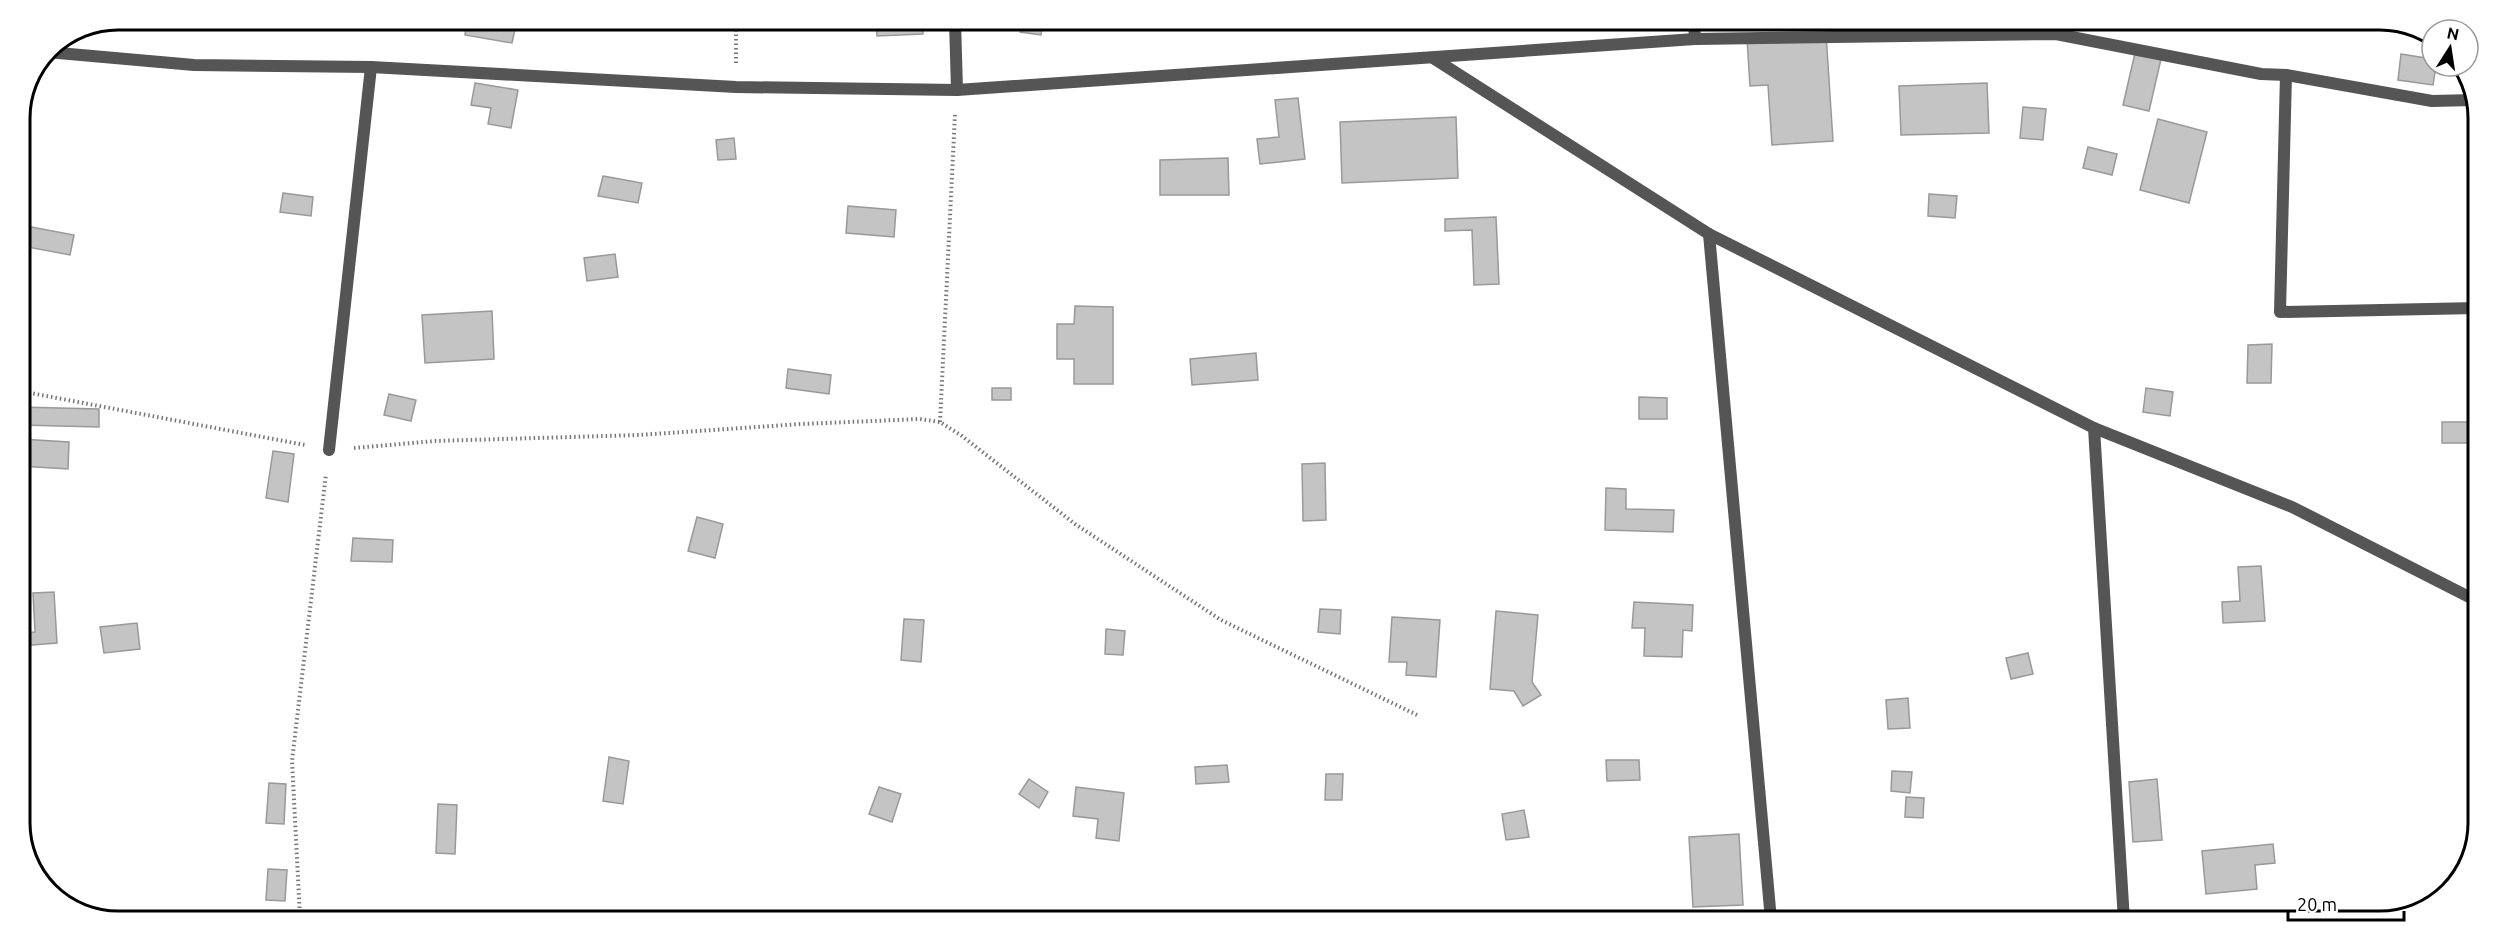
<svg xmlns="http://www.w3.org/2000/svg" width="2498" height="941" viewBox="0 0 2498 941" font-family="Ubuntu,sans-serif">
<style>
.building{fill:#c4c4c4;stroke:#999;stroke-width:1.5}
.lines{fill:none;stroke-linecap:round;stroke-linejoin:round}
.path{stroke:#777;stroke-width:4;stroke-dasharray:1.5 3;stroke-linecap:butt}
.street{stroke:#555;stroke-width:12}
.rim{fill:none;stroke:#000;stroke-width:3}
</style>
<rect width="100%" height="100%" fill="#fff"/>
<!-- building -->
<g class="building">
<path d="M467,20h50l-5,23 -47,-8z"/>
<path d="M876,21h47v13l-46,2z"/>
<path d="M1021,22h22l-2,13 -21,-3z"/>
<path d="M1826,34l7,107 -61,4 -4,-60 -18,1 -3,-47z"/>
<path d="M2135,53l26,6 -12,52 -26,-6z"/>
<path d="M2401,54l31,5v7h4l-3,19 -35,-5z"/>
<path d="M475,83l43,7 -7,38 -23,-4 3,-16 -20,-3z"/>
<path d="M1987,83l2,50 -88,2 -2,-49z"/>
<path d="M1298,98l7,61 -45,5 -3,-25 22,-2 -4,-37z"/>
<path d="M2023,107l23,2 -3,31 -23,-2z"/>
<path d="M1456,117l2,61 -116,5 -2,-61z"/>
<path d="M2158,119l49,13 -18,71 -49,-13z"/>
<path d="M734,138l2,21 -18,1 -2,-20z"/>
<path d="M2088,147l29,7 -5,21 -29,-7z"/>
<path d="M1228,158l1,37h-69v-35z"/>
<path d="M603,176l39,7 -4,20 -40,-7z"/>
<path d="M283,193l30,4 -2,19 -31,-4z"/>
<path d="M1929,194l28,2 -2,22 -27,-2z"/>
<path d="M848,206l48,4 -2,27 -48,-4z"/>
<path d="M1496,217l3,67 -25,1 -2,-55 -27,1v-12z"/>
<path d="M26,226l48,9 -4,20 -48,-9z"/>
<path d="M615,254l3,23 -31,4 -3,-23z"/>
<path d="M1075,306l38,1v77h-39v-25h-17v-35h17z"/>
<path d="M492,311l2,48 -69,4 -3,-48z"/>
<path d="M2272,344l-1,39h-24l1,-38z"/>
<path d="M1256,353l2,27 -66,5 -2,-26z"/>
<path d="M788,369l43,6 -2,19 -43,-6z"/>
<rect x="992" y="388" width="19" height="12"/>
<path d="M2146,388l27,4 -3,24 -27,-4z"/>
<path d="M389,394l27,6 -5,21 -27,-6z"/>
<path d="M1639,397l28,1v21h-28z"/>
<path d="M20,407l79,2v18l-79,-2z"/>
<rect x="2442" y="422" width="34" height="21"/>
<path d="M20,439l49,3 -1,27 -48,-3z"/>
<path d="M273,451l21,3 -6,48 -22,-4z"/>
<path d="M1325,463l1,57 -23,1 -1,-57z"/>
<path d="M1606,488l20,1v20l48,1 -1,22 -68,-2z"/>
<path d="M697,517l26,7 -8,34 -27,-7z"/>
<path d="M353,538l40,2 -1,22 -41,-1z"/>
<path d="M2261,566l4,55 -42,2 -1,-21 18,-1 -2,-34z"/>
<path d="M54,592l3,51 -37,3v-13l15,-1 -2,-39z"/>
<path d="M1634,602l59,3 -1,26 -9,-1 -1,27 -38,-1 1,-28h-13z"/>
<path d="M1320,609l21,1 -1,24 -22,-2z"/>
<path d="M1496,611l42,4 -6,67 9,13 -18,11 -9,-15 -24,-2z"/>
<path d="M1392,617l48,3 -4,57 -30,-2 1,-13h-18z"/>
<path d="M904,619l20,1 -3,42 -20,-2z"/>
<path d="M137,623l3,26 -36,4 -4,-26z"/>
<path d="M1106,629l19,2 -2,24 -18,-1z"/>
<path d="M2028,653l5,21 -22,5 -5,-21z"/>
<path d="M1908,698l2,30 -22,1 -2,-29z"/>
<path d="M609,757l20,4 -6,43 -20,-3z"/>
<path d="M1606,760h33l1,20 -33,1z"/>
<path d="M1227,765l2,17 -33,2 -1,-17z"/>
<path d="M1892,771l20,1 -2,21 -19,-2z"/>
<path d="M1326,774h17l-1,26h-17z"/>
<path d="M1029,779l19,13 -9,16 -20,-14z"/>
<path d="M2157,779l5,61 -29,2 -4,-60z"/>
<rect x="20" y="781" width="10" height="21"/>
<path d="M269,783l17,1 -2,40 -18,-1z"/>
<path d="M879,787l22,7 -9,28 -23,-8z"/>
<path d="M1076,787l48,6 -5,48 -23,-3 2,-19 -25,-3z"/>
<path d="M1906,797l18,1 -1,20 -18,-1z"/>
<path d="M438,804l19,1 -2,49 -19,-1z"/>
<path d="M1524,810l5,27 -23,3 -4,-26z"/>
<path d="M1739,834l4,71 -50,2 -4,-70z"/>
<path d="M2273,844l2,19 -20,2 2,24 -51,5 -4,-43z"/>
<path d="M268,869l19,1 -2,31 -19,-1z"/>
</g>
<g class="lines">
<!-- path -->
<g class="path">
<path d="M736,21v42"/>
<path d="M20,391l285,54"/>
<path d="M940,422l15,-308"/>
<path d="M354,448l81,-7 204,-6 162,-11 119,-5 20,3 22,14 113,88 146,96 196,95"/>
<path d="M300,917l-8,-156 34,-287"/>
</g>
<!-- street -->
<g class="street">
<path d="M955,21l2,69"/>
<path d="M1694,23l1,16 361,-5 205,40 25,1 146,26 42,-1"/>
<path d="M47,52l147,13 177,2 365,20 221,3 738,-51"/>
<path d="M1433,58l276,176 385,194 30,493"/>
<path d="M2286,75l-6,237 197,-4"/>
<path d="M1709,234l62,686"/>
<path d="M2094,428l198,79 183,93"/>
<path d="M329,450l42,-383"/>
</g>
</g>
<!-- crop -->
<path d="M0 0H2498V941H0ZM118 30H2380A88 88 0 0 1 2468 118V823A88 88 0 0 1 2380 911H118A88 88 0 0 1 30 823V118A88 88 0 0 1 118 30Z" fill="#fff" fill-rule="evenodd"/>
<path class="rim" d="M118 30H2380A88 88 0 0 1 2468 118V823A88 88 0 0 1 2380 911H118A88 88 0 0 1 30 823V118A88 88 0 0 1 118 30Z"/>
<!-- north arrow -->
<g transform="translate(2450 48) rotate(12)"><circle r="28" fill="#ffffff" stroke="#999999" stroke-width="1.5"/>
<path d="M0-4.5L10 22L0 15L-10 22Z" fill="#000000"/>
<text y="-9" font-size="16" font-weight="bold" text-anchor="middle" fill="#000000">N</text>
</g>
<!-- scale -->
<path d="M2288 911v9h116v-9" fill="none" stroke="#000000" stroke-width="3"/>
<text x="2297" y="911" font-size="18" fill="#000000" stroke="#ffffff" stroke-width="4.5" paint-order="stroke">20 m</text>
</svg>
